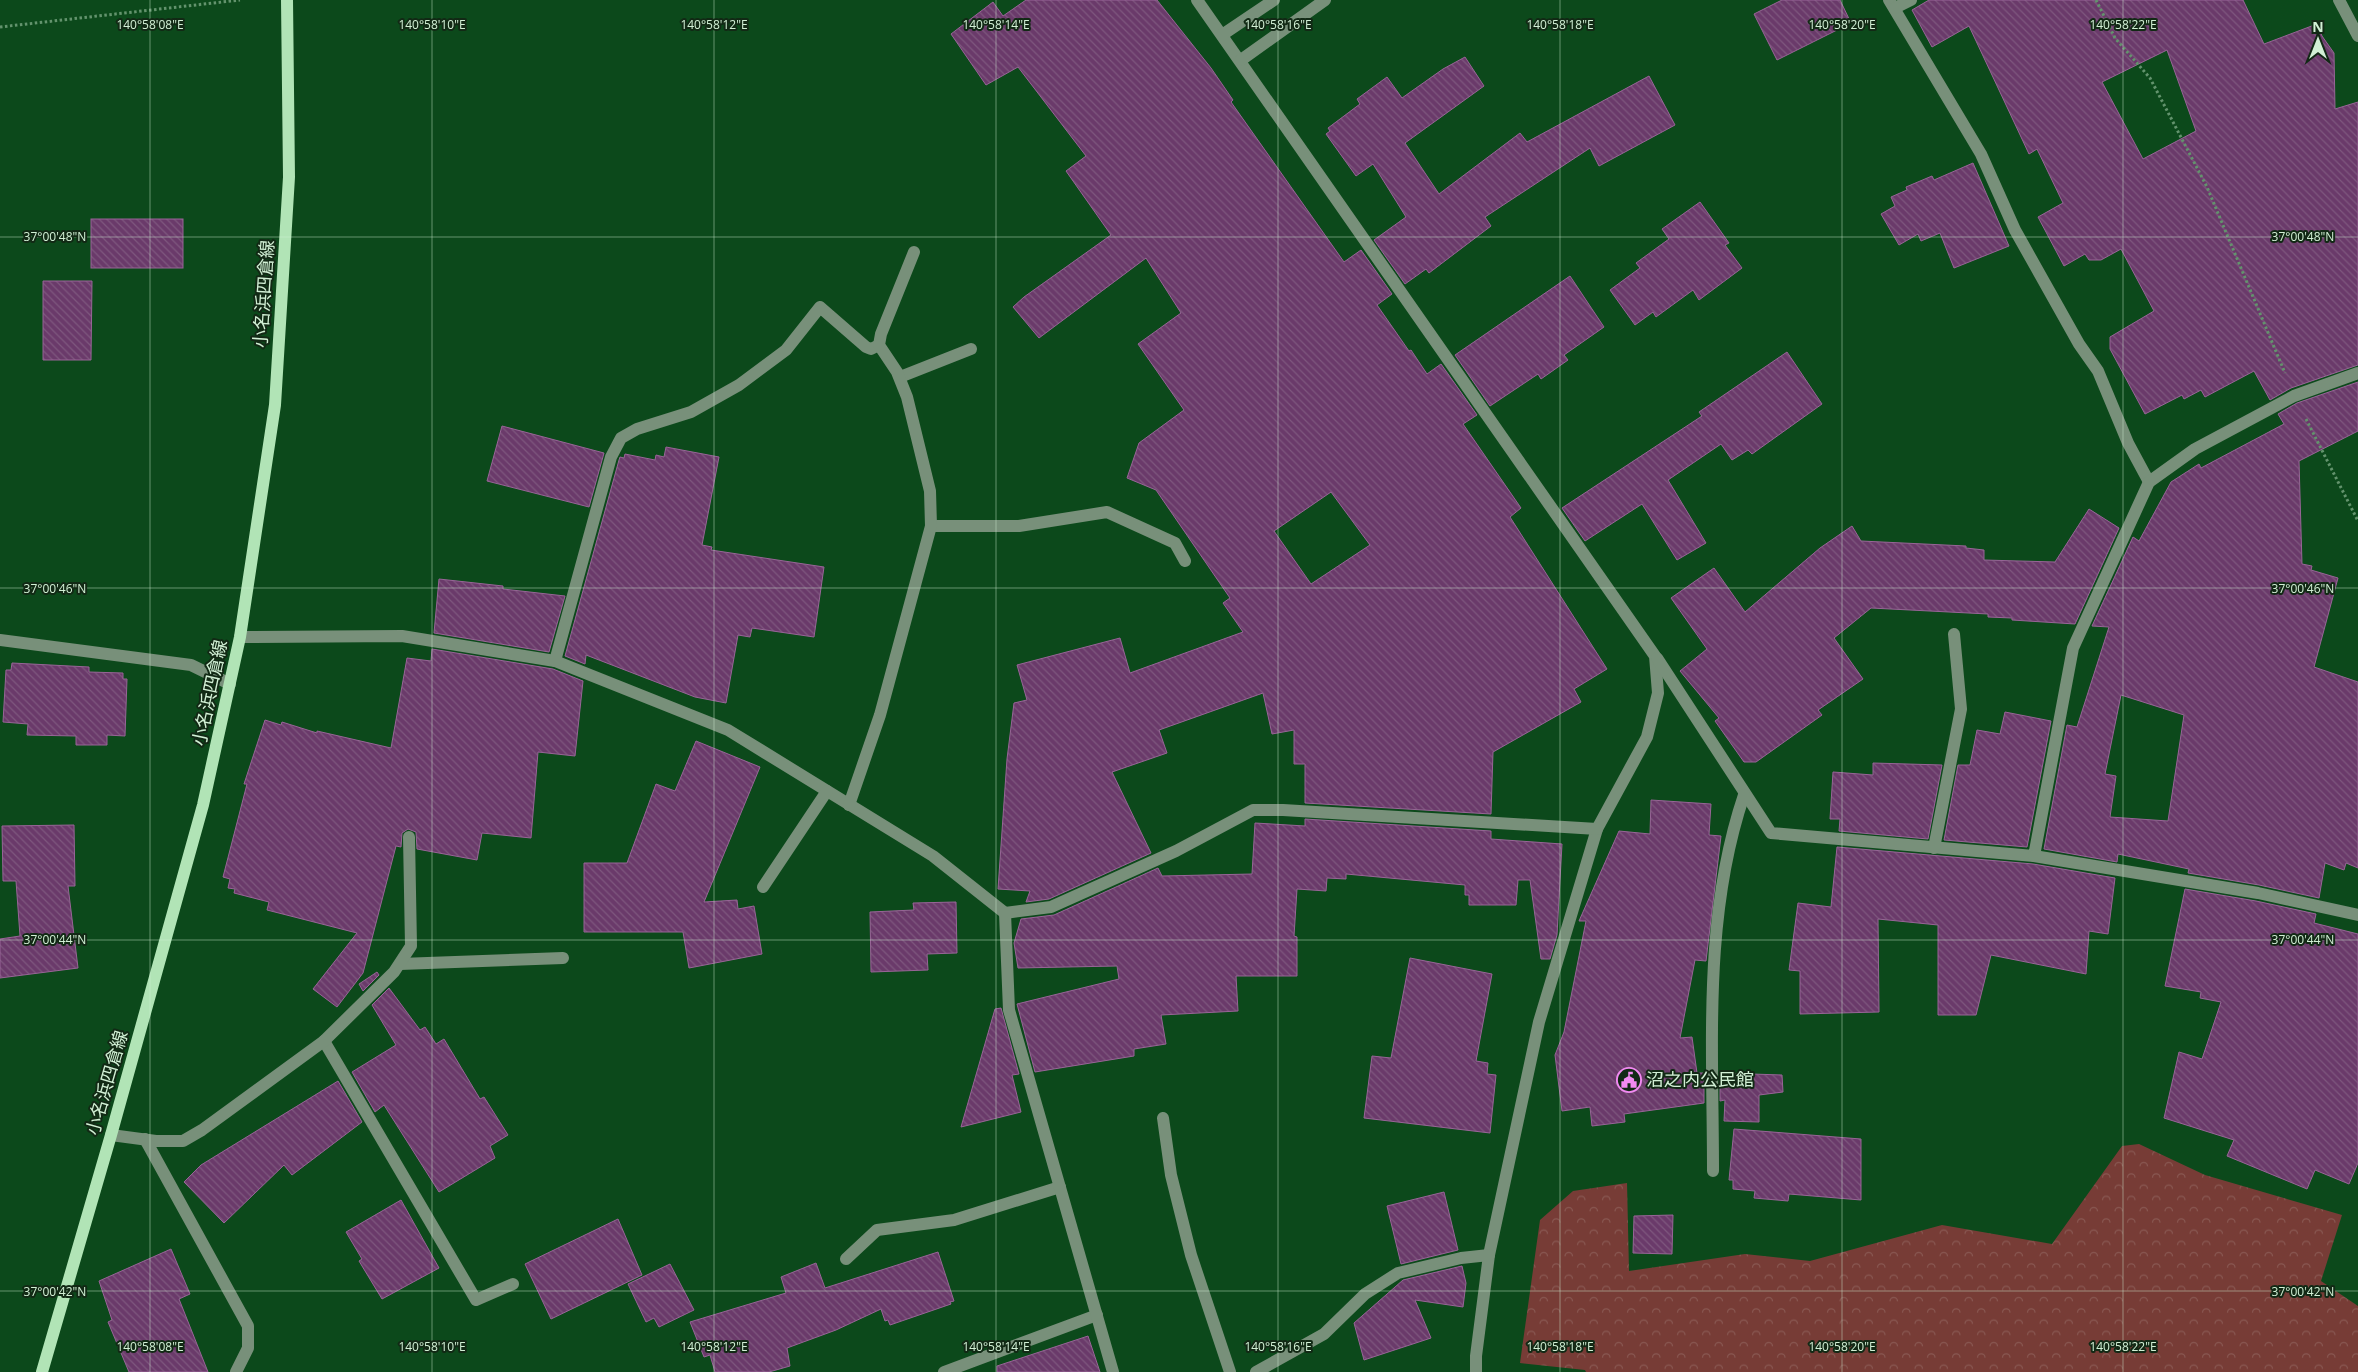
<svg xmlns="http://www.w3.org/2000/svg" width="2358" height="1372" viewBox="0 0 2358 1372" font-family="'Open Sans','Noto Sans JP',sans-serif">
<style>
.forest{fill:url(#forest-crowns)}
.building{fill:url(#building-back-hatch);stroke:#986597;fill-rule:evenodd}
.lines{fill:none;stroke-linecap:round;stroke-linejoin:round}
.path{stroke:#63936d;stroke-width:3;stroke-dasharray:2.5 2.5;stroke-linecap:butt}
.minor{stroke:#78907a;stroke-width:12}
.major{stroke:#b1e4b6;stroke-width:12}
.ticks{fill:none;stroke:#d2f0d5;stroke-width:1;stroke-opacity:0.45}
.labels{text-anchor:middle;stroke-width:4;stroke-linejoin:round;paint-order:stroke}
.street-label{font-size:18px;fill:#d2f0d5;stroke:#122915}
.poi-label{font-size:18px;fill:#d2f0d5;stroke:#122915;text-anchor:start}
.ticks-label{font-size:12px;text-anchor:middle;fill:#d2f0d5;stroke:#122915;stroke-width:4;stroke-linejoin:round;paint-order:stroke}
</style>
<defs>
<pattern id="forest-crowns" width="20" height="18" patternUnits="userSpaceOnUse" patternTransform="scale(1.25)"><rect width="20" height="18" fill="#773c36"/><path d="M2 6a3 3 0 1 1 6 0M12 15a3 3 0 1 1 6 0" fill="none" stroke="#895852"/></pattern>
<pattern id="building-back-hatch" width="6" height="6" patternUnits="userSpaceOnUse" patternTransform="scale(1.25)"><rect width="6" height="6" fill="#6a3a6a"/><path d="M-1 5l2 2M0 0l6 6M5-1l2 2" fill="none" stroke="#7e577e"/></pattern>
</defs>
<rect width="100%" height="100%" fill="#0c491b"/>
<!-- forest -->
<path class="forest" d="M2139,1144l66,31 137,40 -21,66 37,25v66h-772l-1,-2 -65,-7 20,-143 33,-29 54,-8 2,88 116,-17 65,7 132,-36 110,19 70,-98z"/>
<!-- building -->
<g class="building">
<path d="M1026,0h131l54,68 22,32 -2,2 113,160 17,-12 31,44 -15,11 32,46 2,-1 16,24 14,-10 36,51 -14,9 58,84 -11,9 97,152 -33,20 7,13 -88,50 -2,62 -186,-11v-39h-11v-34l-22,4 -9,-41 -104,37 8,23 -55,19 39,81 -102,46 -23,3 4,-11 -32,-2 9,-130 7,-56 13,-3 -10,-35 103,-27 10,35 113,-41 -20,-29 7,-5 -74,-108 -29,-12 12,-35 45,-33 -46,-66 43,-31 -35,-55 -107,80 -26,-31 11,-10 87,-62 -45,-64 20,-15 -68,-89 -32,18 -35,-51 42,-32 10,14zM1331,492l39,53 -59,39 -37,-53z"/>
<path d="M1782,0h58l11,23 -74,37 -23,-46z"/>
<path d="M1929,0h314l21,44 53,-20 5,12 12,17 1,56 23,-7v263l-67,23 -21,12 -16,-29 -49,26 -4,-7 -17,9 -2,-4 -37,19 -35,-65v-12l44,-26 -33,-62 -20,11h-12l-4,-6 -21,12 -26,-49 25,-14 -26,-54 -8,5 -60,-128 -37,21 -20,-37zM2167,50l29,81 -53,28 -41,-77z"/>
<path d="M1465,57l19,29 -79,57 34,51 81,-61 7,9 122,-66 26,49 -76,41 -9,-18 -105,69 6,9 -62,47 -3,-4 -21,15 -31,-44 32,-23 -33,-53 -17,12 -30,-42 4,-3 -2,-3 32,-24 -3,-5 30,-22 15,21 41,-29z"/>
<path d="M1973,163l36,83 -55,22 -14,-35 -19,8 -3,-7 -19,11 -18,-31 14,-8 -4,-9 16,-7 -1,-3 26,-11 2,4z"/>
<path d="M1700,202l29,41 -4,2 17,23 -43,32 -6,-10 -37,27 -3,-5 -18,13 -25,-35 30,-22 -4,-5 33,-24 -7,-10z"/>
<rect x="91" y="219" width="92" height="49"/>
<path d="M1570,276l34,51 -40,28 4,5 -27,19 -3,-5 -48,32 -35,-51z"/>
<path d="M43,281h49l-1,79h-48z"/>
<path d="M1787,352l35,52 -70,50 -4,-4 -16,10 -11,-16 -53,36 38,63 -29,17 -35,-56 -57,37 -23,-33 140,-92 -3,-4z"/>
<path d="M2358,382v49l-59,30 3,103 10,2 -1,4 27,8 -24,89 44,15v186l-12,-5 -2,7 -19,-7 -6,35 -60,-13 -71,-12 1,-4 -71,-15 -1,8 -73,-13 23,-124 10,2 32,-100 -17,-1 41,-89 6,4 32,-59 28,-18 2,4 83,-44 -6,-10 19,-11zM2121,695l63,20 -16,106 -58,-4 6,-41 -11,-2z"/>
<path d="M502,426l102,27 -15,54 -102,-26z"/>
<path d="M666,447l53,10 -17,88 10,2 -1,3 113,17 -10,70 -62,-9 -2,9 -12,-2 -12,68 -31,-6 -109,-42 -1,9 -20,-8 54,-196 1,-3 4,1 1,-4 30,6 1,-5 8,2z"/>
<path d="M2089,509l30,19 -44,96 -63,-4v-2l-24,-1v-3l-117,-6 -37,30 29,41 -45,31 4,5 -66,47h-12l-29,-41 4,-3 -39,-47 27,-22 -36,-51 43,-30 31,44 75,-64 32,-22 9,15 105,5v2l18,2v10l71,2z"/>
<path d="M439,579l64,7v3l62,7 -16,56 -115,-19z"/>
<path d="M432,649l121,20 30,12 -8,75 -37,-4 -7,86 -49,-5 -5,27 -60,-11 -1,-17 -8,-3 -6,4 -1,14 -5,-1 -33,127 -26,34 -24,-18 44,-56 -90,-23 2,-8 -35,-9 1,-4 -7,-1 2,-9 -7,-2 24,-93h-3l21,-64 16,5 1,-3 35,11v-2l74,17 16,-90 24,3z"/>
<path d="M12,663l77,4v5l34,1v6h4l-2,57 -18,-1v10h-31v-9l-49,-1 1,-11 -25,-2 3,-52h5z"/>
<path d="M2005,712l46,9 -24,126 -83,-7 14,-75h12l7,-35 23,4z"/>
<path d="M696,741l64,26 -56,135 33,-2 1,9 16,-3 8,48 -73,14 -6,-36h-99v-69h43l29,-79 19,7z"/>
<path d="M1873,763l69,2 -14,74 -89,-8 1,-12h-10l3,-47 40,3z"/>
<path d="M1651,800l60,4 -2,31 12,1 -15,125 -11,-1 -15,78 12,-1 5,36h7v30l-80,11 1,8 -33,4 -2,-19 -28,4 -7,-56 9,-23 22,-111h-7l40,-90 31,3z"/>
<path d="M1305,819l186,12v8l71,5 -5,91 -7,24h-9l-11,-79h-12l-2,25h-47v-10h-4v-10l-119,-11v5l-19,-1 -1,13 -29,-2 -3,47 3,1v39h-61l2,35 -77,4 5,29 -32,5v7l-99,16 -18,-68 102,-25 -2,-13 -99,2 -4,-25 7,-24 33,-4 104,-47 4,8 90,-2 3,-51 50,3z"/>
<path d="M74,825l1,61h-7l10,82 -78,10v-39l20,-3 -4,-55h-13l-1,-55z"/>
<path d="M1837,847l196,17 82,14 -7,56 -19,-3 -3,43 -95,-19 -15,60h-38v-90l-60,-6 1,93 -79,2v-43l-11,-1 9,-67 33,4z"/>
<path d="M2185,889l71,12 60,13 -2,9 44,11v229l-9,21 -34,-14 -8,19 -80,-33 7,-16 -70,-22 15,-66 23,7 19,-57 -21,-4 1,-6 -36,-6z"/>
<path d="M956,902l1,51 -30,1 1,16 -57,2 -1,-60 44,-2 -1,-7z"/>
<path d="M1410,958l82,16 -16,87 12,2 -1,11 9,1 -6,58 -126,-15 8,-62 19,2z"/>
<path d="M377,972l2,3 -16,16 -4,-7z"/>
<path d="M389,988l31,42 5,-3 11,17 8,-5 36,60 4,-2 24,38 -18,11 5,12 -56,34 -55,-87 -9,7 -23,-40 44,-27 -24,-40z"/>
<path d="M1001,1008l18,66 -7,1 9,37 -60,15 34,-118z"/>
<path d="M1720,1073l62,2 1,17 -24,3v27l-35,-1 1,-21 -5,1z"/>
<path d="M338,1081l24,41 -70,53 -8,-10 -60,58 -40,-41 17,-17z"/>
<path d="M1734,1129l127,10v61l-72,-6 -1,7 -34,-3 1,-7 -22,-2v-9h-4z"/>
<path d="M1444,1192l14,58 -57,14 -14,-58z"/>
<path d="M401,1200l38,68 -57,31 -23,-38 3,-2 -16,-27z"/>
<path d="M1673,1215l-1,39 -39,-1 1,-37z"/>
<path d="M618,1219l24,56 -91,44 -26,-55z"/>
<path d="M171,1249l19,45 -11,5 29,73h-79l-21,-50 4,-2 -13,-39z"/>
<path d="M938,1252l16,49 -4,1 1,2 -61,21 -2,-5 -3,1 -4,-12 -45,21 -49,18 3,18 -21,6h-54l-5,-17 -6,2 -14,-35 96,-29 -5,-16 35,-14 9,25z"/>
<path d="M670,1264l24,46 -35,17 -5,-9 -8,4 -18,-38z"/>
<path d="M1462,1266l4,17 -3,24 -48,-7 16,38 -67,22 -10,-37 49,-43z"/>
<path d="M1088,1336l12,36h-103v-6z"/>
</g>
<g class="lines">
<!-- path -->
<g class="path">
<path d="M2096,0l19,38 35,40 57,109 78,186"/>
<path d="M0,27l240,-27"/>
<path d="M2306,419l52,102"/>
</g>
<!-- minor -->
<g class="minor">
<path d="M1197,0l458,656 3,37 -11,44 -50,92 -58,193 -50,233 -13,101v16"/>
<path d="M1889,0l92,154 34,76 64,114 19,27 30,72 21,39"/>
<path d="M2339,0l19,36"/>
<path d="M1895,8l16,-8"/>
<path d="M1222,35l52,-35"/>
<path d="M1241,60l84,-60"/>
<path d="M900,377l71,-28"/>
<path d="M931,526h88l88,-14 68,31 10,18"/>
<path d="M240,637l162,-1 153,25 173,69 205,126 72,57"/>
<path d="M0,640l191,25 39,19"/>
<path d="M1657,658l114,175 263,23 39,-208 76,-166 46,-33 99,-53 64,-23"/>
<path d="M555,661l56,-204 10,-19 16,-9 54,-17 48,-27 47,-35 34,-43 46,40 5,2 8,-4"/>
<path d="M849,805l31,-90 51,-189 -1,-35 -23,-94 -10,-25 -18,-27 2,-11 33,-82"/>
<path d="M1934,848l27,-139 -7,-75"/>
<path d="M2034,856l224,37 100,22"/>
<path d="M763,887l64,-96"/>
<path d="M400,964l163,-6"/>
<path d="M324,1041l152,259 37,-16"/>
<path d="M1163,1118l8,57 20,80 39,117"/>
<path d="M111,1135l45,6h27l19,-11 122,-89 70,-69 17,-26 -2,-109"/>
<path d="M145,1139l103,187v22l-12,24"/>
<path d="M1713,1171c0,-126 -10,-255 31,-376"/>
<path d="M846,1259l31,-29 77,-10 106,-33"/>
<path d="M944,1372l153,-57"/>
<path d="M1113,1372l-104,-362 -4,-97 46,-6 125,-56 77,-41h30l314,19"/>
<path d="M1256,1372l68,-38 41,-40 33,-21 63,-15 28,-3"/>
</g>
<!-- major -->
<path class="major" d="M42,1372l69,-237 92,-330 37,-168 35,-232 14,-228 -2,-177"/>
</g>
<!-- ticks -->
<path class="ticks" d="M150,0v1372M432,0v1372M714,0v1372M996,0v1372M1278,0v1372M1560,0v1372M1842,0v1372M2123,0v1372M0,237h2358M0,588h2358M0,940h2358M0,1291h2358"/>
<!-- icons -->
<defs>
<symbol id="civic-ring" viewBox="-11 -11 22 22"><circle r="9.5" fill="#122915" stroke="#f28af2" stroke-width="1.5"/><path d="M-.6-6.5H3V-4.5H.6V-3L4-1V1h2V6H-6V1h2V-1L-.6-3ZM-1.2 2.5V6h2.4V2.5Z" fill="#f28af2"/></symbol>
</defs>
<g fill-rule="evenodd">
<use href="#civic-ring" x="1615" y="1066" width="28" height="28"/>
</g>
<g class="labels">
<!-- street labels -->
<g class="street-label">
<text transform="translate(264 294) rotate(-86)" y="6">小名浜四倉線</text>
<text transform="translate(210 693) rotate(-78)" y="6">小名浜四倉線</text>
<text transform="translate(107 1083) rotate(-74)" y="6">小名浜四倉線</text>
</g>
<!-- poi labels -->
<g class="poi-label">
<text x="1646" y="1086">沼之内公民館</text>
</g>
</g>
<g class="ticks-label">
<text x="150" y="29">140°58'08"E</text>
<text x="432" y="29">140°58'10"E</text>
<text x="714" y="29">140°58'12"E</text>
<text x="996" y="29">140°58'14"E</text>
<text x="1278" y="29">140°58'16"E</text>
<text x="1560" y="29">140°58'18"E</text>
<text x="1842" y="29">140°58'20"E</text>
<text x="2123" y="29">140°58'22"E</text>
<text x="55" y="241">37°00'48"N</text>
<text x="2303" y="241">37°00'48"N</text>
<text x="55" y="593">37°00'46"N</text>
<text x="2303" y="593">37°00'46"N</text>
<text x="55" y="944">37°00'44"N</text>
<text x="2303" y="944">37°00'44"N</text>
<text x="55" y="1296">37°00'42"N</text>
<text x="2303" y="1296">37°00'42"N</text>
<text x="150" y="1351">140°58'08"E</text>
<text x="432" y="1351">140°58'10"E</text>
<text x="714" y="1351">140°58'12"E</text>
<text x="996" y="1351">140°58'14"E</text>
<text x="1278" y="1351">140°58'16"E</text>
<text x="1560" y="1351">140°58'18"E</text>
<text x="1842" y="1351">140°58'20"E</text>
<text x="2123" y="1351">140°58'22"E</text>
</g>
<!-- north arrow -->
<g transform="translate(2318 40)" stroke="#122915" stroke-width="4" paint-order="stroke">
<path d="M0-4L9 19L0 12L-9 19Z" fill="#d2f0d5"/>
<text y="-8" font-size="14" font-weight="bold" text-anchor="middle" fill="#d2f0d5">N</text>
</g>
</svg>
